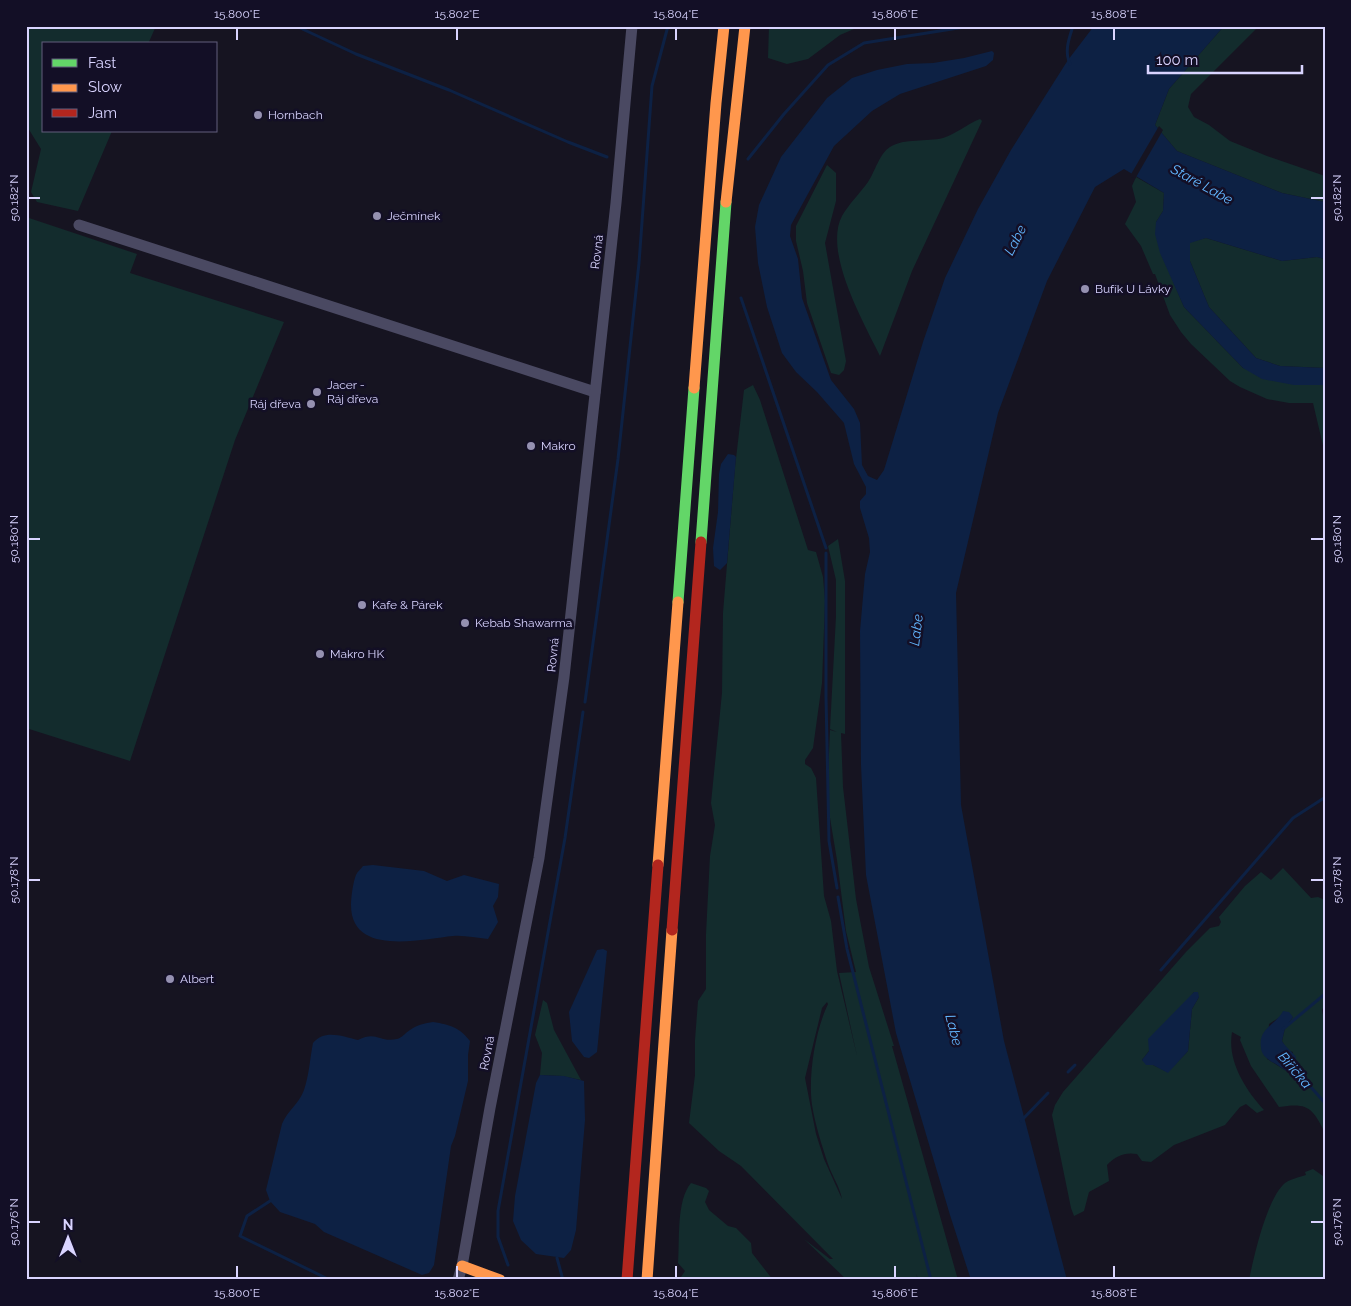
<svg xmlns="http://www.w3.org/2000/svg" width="1351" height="1306" viewBox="0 0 1351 1306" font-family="Raleway,sans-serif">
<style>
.green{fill:#132c2d;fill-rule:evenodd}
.water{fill:#0d2144}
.pier{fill:#161421}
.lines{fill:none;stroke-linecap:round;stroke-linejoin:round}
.stream{stroke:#0d2144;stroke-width:3}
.street{stroke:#4a4962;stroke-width:11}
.fast{stroke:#63d668;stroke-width:11}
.slow{stroke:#ff974d;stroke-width:11}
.jam{stroke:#b3261e;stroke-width:11}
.ticks{fill:none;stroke:#d9d4ff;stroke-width:2}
.poi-dot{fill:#9591b1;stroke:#130f26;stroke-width:2}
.labels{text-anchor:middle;stroke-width:5;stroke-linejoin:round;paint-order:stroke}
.poi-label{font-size:12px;fill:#d9d4ff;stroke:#130f26;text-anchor:start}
.street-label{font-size:12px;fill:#d9d4ff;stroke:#130f26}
.water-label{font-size:14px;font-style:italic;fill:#62b6ff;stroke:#130f26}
.neatline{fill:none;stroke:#d9d4ff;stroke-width:2}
.ticks-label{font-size:12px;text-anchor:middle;fill:#d9d4ff}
</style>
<rect width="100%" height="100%" fill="#161421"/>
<!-- green -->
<g class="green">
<path d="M26,26h130l-8,18h-104v87h68l-34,80 -41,-9 -6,-10 10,-43 -13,-21 -2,-1z"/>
<path d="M769,26h92l-21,9 -32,24 -21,5 -19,-6z"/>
<path d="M1224,26h35l-68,68 -3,13 6,10 15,8 21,16 37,15 58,20v26l-43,-9 -105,-42 -22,-26 14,-36z"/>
<path d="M980,119l2,2 -70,150 -32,85c-16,-33 -57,-104 -38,-140 7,-12 18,-23 26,-34 7,-10 11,-28 22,-35 14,-9 37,-5 53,-9 13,-4 24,-14 37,-19z"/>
<path d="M827,165l9,8v28l-11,42 21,118 -2,9 -5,5 -8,-2 -24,-70 -4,-32 -7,-30v-15z"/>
<path d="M1136,177l28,16 -1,18 -7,11 17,59 11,26 59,61 69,16 13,1v69l-12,-51h-24l-22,-4 -27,-12 -10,-6 -39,-37 -10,-12 -11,-17 -15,-41h-2l-12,-28 -16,-22 11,-22 -4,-16z"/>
<path d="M26,215l3,3 108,36 -7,19 154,49 -49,118 -105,321 -104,-33z"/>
<path d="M1206,238l76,23 35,-4 8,2v109l-45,-2 -24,-8 -47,-51 -19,-46v-19z"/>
<path d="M753,385l7,15 48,150 8,2 7,25 2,24 -3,82 -9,65 -8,12v4l6,4 5,10 8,118 7,25 6,50 20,85 -18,-83 17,-1 -10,-41 -9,-71 -10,-60 3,-70 7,2 -7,-3 6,-113v-36l-8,-34 10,-7 7,42v153l-4,-1 2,54 13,112 13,68 25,79h-2l66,234h-39l-3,-6 2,6h-71l-43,-41 26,20h3l-92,-93 -22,-15 -30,-28 6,-48v-35l3,-39 8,-12v-55l4,-78 5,-31 -4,-22 11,-110 1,-80 12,-146 9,-77zM827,1002l1,2c-13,27 -20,72 -16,101 3,19 10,41 16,59 4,12 12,23 14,35l-18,-40 -8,-25 -11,-56 17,-70z"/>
<path d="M1283,868l28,30 7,-1 7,3v104l-3,6 3,16v107c-12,-25 -17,-31 -46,-26l-28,-41 -11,-26 1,-3 -9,-5c-5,29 13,57 32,78l-7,3 -11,-9 -6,3 -15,18 -51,20 -23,17 -9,-1 -5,-7c-13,-2 -21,2 -30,11l2,16 -20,11 -5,19 -10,5 -3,-8 -19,-93 3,-10 8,-13 123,-140 24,-24 9,-2 2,-4 -2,-5 26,-31 16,-14 10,8zM1194,992l5,5 -7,12 -4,42 -20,21 -26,-12zM1280,1017h13l-8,11 -3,13 5,9 6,2 -5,20 -21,-13 2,-35z"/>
<path d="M543,1000l4,3 7,27 27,50 -19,-4 -22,-1 2,-22 -7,-18z"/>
<path d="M1313,1169l10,7 2,-2v106h-76c5,-24 18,-82 36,-97 6,-4 15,-6 21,-8l-1,-3z"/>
<path d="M691,1183l15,5 3,3 -4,11 4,8 19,16 8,2 15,15 1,10 21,27h-94l6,-9 -7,-8c2,-23 -2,-62 13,-80z"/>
</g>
<!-- water -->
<g class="water">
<path d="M1094,26h130l-55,63 -14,36 22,26 105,42 43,9v57l-8,-2 -35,4 -76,-23 -16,5v18l19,46 47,51 24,8 45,2v17h-31l-32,-6 -19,-11 -59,-61 -24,-54 -5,-19 1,-12 7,-11 1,-18 -40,-24 -29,18 -48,94 -49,132 -42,180 5,212 43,236 63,239h-96l-21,-65 -54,-182 -30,-158 -5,-110 -1,-134 5,-57 5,-22 -1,-14 -9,-30v-7l6,-7v-7l-12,-23 -10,-41 -27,-31 -21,-20 -14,-19 -15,-46 -9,-44 -3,-36 4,-22 22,-48 46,-59 25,-20 25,-8 30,-6 26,-1 31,-5 28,-7 2,2 -1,7 -7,6 -86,28 -28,17 -38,35 -43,79 -1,11 8,23 4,39 29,82 23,29 6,14 2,42 6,11 9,4 7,-10 39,-128 22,-64 33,-69 33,-59 57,-90z"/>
<path d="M728,454l6,1 2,2 -9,106 -7,7 -6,-4 -1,-18 5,-36 1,-38 2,-10z"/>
<path d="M373,865l51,6 23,10 17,-6 35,9 -1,13 -5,9 5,16 -10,17c-12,-1 -24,-4 -35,-3 -31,3 -102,21 -102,-31 0,-7 2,-23 5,-30 1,-3 5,-6 7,-9z"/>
<path d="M603,949l4,2 -10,101 -8,6 -5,-1 -12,-16 -3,-29 28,-62z"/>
<path d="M1194,992h4l1,5 -7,12 -4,42 -20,22 -15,-8h-7l-4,-5 7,-9 -1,-12z"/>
<path d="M1283,1011l6,1 4,5 -8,11 -3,13c4,7 10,10 14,16l-3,15c-7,1 -14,-7 -21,-10 -6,-4 -11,-8 -11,-15 -3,-19 15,-22 22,-36z"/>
<path d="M433,1022c18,3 26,5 37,19l-2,14v26l-13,55 -4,10 -17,119 -5,8 -7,2 -98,-43 -9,-8 -35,-12 -10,-11 -4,-11 16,-66c5,-13 17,-20 22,-34 5,-14 6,-32 9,-47 11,-14 29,-7 45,-3 19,-10 21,3 39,-1 5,-1 8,-6 13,-9 7,-5 15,-7 23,-8z"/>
<path d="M540,1075l24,1 20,5 1,39 -9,110 -5,20 -7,8 -28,-4 -15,-14 -8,-19 2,-25 21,-113z"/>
</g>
<!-- pier -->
<path class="pier" d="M1159,126l4,4 -28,49 -5,-3z"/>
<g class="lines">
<!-- stream -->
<g class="stream">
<path d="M296,26l60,28 93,36 119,52 39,15"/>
<path d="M1070,64c-6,-13 -1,-25 3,-38"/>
<path d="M748,159l36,-45 44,-49 36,-22 107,-17"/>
<path d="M741,298l85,250"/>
<path d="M826,553v144l3,144 8,47"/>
<path d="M585,702l33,-243 21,-196 13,-177 16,-60"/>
<path d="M838,897l9,52 84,331"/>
<path d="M1161,970l132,-152 31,-20"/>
<path d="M1283,1029l42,-35"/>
<path d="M1293,1067l32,36"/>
<path d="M1068,1072l7,-7"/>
<path d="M1021,1121l27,-28"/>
<path d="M270,1201l-23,15 -7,20 90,44"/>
<path d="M557,1258l6,22"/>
<path d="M508,1265l-10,-28v-26l67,-373 18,-126"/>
</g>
<!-- street -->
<g class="street">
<path d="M79,225l516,167"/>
<path d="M458,1280l4,-14 28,-158 49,-250 25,-181 52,-474 16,-177"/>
</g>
<!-- fast -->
<g class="fast">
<path d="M701,542l25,-340"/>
<path d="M678,602l16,-214"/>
</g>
<!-- slow -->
<g class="slow">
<path d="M726,202l19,-176"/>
<path d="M694,388l22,-285 8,-77"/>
<path d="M658,865l20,-263"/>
<path d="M462,1266l38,14"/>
<path d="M647,1280l25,-350"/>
</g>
<!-- jam -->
<g class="jam">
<path d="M672,930l29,-388"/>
<path d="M627,1280l31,-415"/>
</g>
</g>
<!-- ticks -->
<path class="ticks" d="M237,28v12M457,28v12M676,28v12M895,28v12M1114,28v12M28,198h12M1311,198h13M28,539h12M1311,539h13M28,880h12M1311,880h13M28,1222h12M1311,1222h13M237,1266v12M457,1266v12M676,1266v12M895,1266v12M1114,1266v12"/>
<!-- markers -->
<g class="poi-dot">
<circle cx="258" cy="115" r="5"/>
<circle cx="377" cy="216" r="5"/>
<circle cx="1085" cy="289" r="5"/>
<circle cx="317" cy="392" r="5"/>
<circle cx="311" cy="404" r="5"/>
<circle cx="531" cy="446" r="5"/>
<circle cx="362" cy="605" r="5"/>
<circle cx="465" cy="623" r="5"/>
<circle cx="320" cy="654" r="5"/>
<circle cx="170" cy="979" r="5"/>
</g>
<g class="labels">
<!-- poi labels -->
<g class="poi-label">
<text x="268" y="119">Hornbach</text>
<text x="387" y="220">Ječmínek</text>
<text x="1095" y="293">Bufík U Lávky</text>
<text x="327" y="389">Jacer -<tspan x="327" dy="14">Ráj dřeva</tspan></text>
<text x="301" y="408" text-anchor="end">Ráj dřeva</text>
<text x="541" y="450">Makro</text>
<text x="372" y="609">Kafe &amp; Párek</text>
<text x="475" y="627">Kebab Shawarma</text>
<text x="330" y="658">Makro HK</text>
<text x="180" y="983">Albert</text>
</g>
<!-- street labels -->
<g class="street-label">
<text transform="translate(597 252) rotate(-83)" y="4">Rovná</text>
<text transform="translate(553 655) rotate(-84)" y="4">Rovná</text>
<text transform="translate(487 1053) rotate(-79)" y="4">Rovná</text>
</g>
<!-- water labels -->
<g class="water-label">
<text transform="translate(1202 184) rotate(29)" y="5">Staré Labe</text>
<text transform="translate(1015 240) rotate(-63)" y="5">Labe</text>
<text transform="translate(916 630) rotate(-83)" y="5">Labe</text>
<text transform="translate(954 1030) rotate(76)" y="5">Labe</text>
<text transform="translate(1295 1070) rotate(49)" y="5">Biřička</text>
</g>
</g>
<!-- border -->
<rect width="1351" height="1306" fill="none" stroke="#130f26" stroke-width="55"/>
<!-- legend -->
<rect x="42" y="42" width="175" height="90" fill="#130f26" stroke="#625e7d"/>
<rect x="52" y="59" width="25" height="8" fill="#63d668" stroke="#625e7d"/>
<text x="88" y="68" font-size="15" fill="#d9d4ff">Fast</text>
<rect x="52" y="84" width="25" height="8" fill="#ff974d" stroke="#625e7d"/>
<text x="88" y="92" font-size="15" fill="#d9d4ff">Slow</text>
<rect x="52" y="109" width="25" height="8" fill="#b3261e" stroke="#625e7d"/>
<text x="88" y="118" font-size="15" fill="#d9d4ff">Jam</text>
<!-- north arrow -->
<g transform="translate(68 1238)" stroke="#130f26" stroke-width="4" paint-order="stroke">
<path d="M0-4L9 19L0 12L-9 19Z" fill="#d9d4ff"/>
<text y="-8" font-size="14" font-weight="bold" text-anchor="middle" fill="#d9d4ff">N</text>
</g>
<!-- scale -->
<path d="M1148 65v8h154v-8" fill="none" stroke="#d9d4ff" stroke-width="2.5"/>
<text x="1156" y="65" font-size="15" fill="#d9d4ff" stroke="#130f26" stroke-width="4" paint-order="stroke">100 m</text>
<rect x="28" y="28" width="1296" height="1250" class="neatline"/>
<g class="ticks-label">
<text x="237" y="18">15.800°E</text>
<text x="457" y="18">15.802°E</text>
<text x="676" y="18">15.804°E</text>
<text x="895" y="18">15.806°E</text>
<text x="1114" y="18">15.808°E</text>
<text transform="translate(14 198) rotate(-90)" y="4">50.182°N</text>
<text transform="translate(1337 198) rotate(-90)" y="4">50.182°N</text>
<text transform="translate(14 539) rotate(-90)" y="4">50.180°N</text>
<text transform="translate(1337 539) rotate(-90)" y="4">50.180°N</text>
<text transform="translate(14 880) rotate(-90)" y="4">50.178°N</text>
<text transform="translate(1337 880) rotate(-90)" y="4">50.178°N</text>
<text transform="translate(14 1222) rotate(-90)" y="4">50.176°N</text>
<text transform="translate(1337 1222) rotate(-90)" y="4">50.176°N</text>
<text x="237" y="1297">15.800°E</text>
<text x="457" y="1297">15.802°E</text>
<text x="676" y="1297">15.804°E</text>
<text x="895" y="1297">15.806°E</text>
<text x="1114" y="1297">15.808°E</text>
</g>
</svg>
